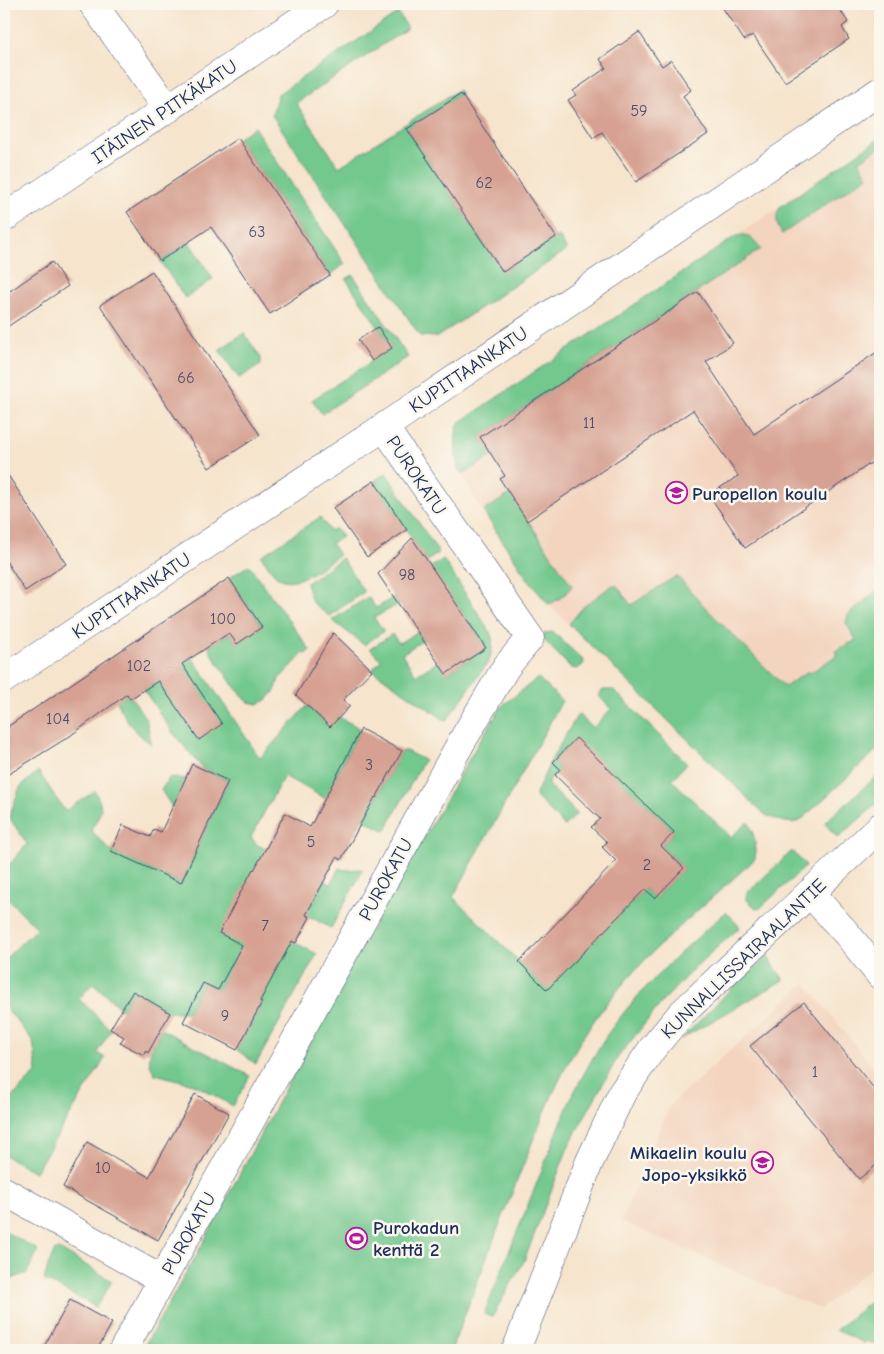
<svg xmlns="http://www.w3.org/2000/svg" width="884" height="1354" viewBox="0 0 884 1354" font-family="'Comic Neue',sans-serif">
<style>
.built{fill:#f3d4be}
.green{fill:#72c88d;stroke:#467c76}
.building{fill:#d6a192}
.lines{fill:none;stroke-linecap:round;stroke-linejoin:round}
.minor-casing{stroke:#3c4a6e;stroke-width:29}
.tertiary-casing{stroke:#3c4a6e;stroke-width:29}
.secondary-casing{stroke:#3c4a6e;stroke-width:29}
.minor{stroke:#fff;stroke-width:28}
.tertiary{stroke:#fff;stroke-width:28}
.secondary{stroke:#fff;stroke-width:28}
.labels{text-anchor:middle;stroke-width:5;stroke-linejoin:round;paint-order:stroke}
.number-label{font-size:16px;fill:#4a4c6b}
.street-label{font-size:19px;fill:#1b2f5e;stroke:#fbf7ec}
.poi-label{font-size:19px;font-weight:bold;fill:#1b2f5e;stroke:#fbf7ec;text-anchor:start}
</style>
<rect width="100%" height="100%" fill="#fbf7ec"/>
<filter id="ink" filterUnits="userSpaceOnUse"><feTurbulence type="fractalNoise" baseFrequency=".02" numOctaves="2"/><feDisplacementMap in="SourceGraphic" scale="10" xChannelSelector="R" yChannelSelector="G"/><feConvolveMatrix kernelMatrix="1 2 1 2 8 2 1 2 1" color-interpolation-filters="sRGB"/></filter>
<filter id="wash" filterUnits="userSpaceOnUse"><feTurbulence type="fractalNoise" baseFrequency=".0096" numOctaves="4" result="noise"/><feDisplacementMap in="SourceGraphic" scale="20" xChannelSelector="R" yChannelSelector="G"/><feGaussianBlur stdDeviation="1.12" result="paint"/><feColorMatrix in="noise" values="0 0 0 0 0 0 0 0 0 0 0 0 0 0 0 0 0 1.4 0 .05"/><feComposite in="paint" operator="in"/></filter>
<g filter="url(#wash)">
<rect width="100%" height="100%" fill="#f6e4cc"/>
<!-- built -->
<g class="built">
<path d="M880,147v555l-112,101 -199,-179 -33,-32 -43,-63 -35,-61 -2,-19 280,-213 44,-29z"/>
<path d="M805,983l75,93v184l-60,49 -199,-88 49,-116z"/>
</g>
<!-- green -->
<g class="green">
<path d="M398,13l10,15 -112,75 43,64 119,-77 3,4 -54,35 96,143 53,-35 3,-1 8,14 -130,87 -17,-1 -148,-221 6,-21z"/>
<path d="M254,127l91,137 -15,11 -92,-137z"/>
<path d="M880,138v9l-21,14 9,15 -86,58c-6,-9 -7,-17 -2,-27z"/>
<path d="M743,235l6,1 12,13 -281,188 13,19 -29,17c-4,-1 -5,-1 -6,-5 -3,-8 -4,-39 1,-45l277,-187z"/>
<path d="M189,242l24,37 -28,19 -25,-37z"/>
<path d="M353,275l55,82 -86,57 -10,-14 80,-52 -46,-69z"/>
<path d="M244,333l17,25v7l-22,13 -20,-28z"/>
<path d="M386,473l53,80 -12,8 -53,-80z"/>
<path d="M510,494l62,92c-6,8 -15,16 -24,18l-21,-26 -42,-64v-4z"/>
<path d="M320,517l10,14 5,-3 7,9 -11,6 8,12c-14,9 -43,34 -60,23 -7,-5 -13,-15 -18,-22z"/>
<path d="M342,558l22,34 -35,24 -17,-14 -6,-19z"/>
<path d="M443,559l46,71c6,10 3,20 0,31l-43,60 -74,-51 9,-10 -11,-11 22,-15 7,9 18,-11 6,8 -21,14 14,21 22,-13 8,12 40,-26 -55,-81z"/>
<path d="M249,565l61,85 -4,4 -2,-1 -25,26 -4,12 -8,9 -9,4 -10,-2 -15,-17 -24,-35 1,-4 19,-13 8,11 25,-17 -33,-49z"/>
<path d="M678,577l26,29 81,81 23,-16 2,2 27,-18 -2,-4 21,-11 -10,-17 2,-8 32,-27v159l-80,74c-12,4 -25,-1 -36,-7l-195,-190 16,-19 28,-20 4,1 14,19 42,-27z"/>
<path d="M368,597l8,11 18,-11 5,7 -25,14 10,13 -20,14 -32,-25z"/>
<path d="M167,620l93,138 47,-52 14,13 10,-10 8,8 22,12 -25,47 40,22 26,-47h4l18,9 -39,71 -101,-55 -33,61 5,7 75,40 8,-16c11,5 16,-1 24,2l-32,58 -59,-31 20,44 25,13 -61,110 -19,-14 25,-48 -40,-20 -4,8 -15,-7 -15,29h-20l-35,-21 -11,19 -29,-27 -14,16 32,31 -14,23 8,5 -70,114 -31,-17v-50l33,-33 -4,-31 -29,-36v-45l33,-32 -29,-29 -4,-6v-26l7,-4 16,-19 -18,-27 11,-30 18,-16 27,40 30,-20c10,20 6,21 -4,39l20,21 70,32 47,-102 -24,-11 -31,-37 -29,-43 30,-21z"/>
<path d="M553,632l31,29 -1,4 -6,4 -6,-1 -29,-30 3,-5z"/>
<path d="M105,662l25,37 2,-1 14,21 6,26c-31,-22 -38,-48 -47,-83z"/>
<path d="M538,678l24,23 -109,196 94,92 98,-100 10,9 29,-30 -23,-22 13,-14 -98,-93 -23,23 7,7 -13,14 30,31 -13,12 -29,-30 16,-36 26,-44 2,-1 14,13 18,-19 -12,-13v-3l4,-3h11l73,73 -15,17 59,57 17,-15c7,12 8,23 7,37 -53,49 -111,94 -154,152 -35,46 -56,99 -77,152 -25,62 -49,125 -73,187h-309l54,-94 157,-295 127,-221 23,-35z"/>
<path d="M880,773v28l-42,37 -14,-15z"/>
<path d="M170,777l16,2 -2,34 -12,-6 -11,-17z"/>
<path d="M792,851l14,15 -47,43 -3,-1 -9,-8v-7z"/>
<path d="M726,912l14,15 -45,40 -32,34 -45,56 -42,75 -9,18 -43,111 -32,56 -8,-3 87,-216c10,-19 20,-38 32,-57 33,-50 79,-90 123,-129z"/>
<path d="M767,956l17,24 -103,59 57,-57z"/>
<path d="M159,1028l91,48 -17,30 -39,-22 -39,-10c-15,-23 4,-27 4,-46z"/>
<path d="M4,1231l34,19 -11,23 -23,9z"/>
<path d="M55,1250h6l51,31 -16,26 -52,-27 4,-14z"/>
<path d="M880,1294v43l-4,8 -9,-4 -3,2 -28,-13z"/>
</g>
<g id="blocks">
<!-- building -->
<g class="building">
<path d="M720,4h116l12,18 -6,5 7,12 -64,43 -32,-47 -9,5z"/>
<path d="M639,32l23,34 9,-6 20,30 -8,6 25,38 -72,48 -34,-50 -9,6 -25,-38 8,-5 -3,-4 33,-23 -6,-9z"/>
<path d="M461,94l95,143 -53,35 -96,-143z"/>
<path d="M238,138l92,137 -60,39 -59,-87 -51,34 -33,-49z"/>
<path d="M52,262l16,24 -64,43v-34z"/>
<path d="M152,271l108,164 -51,33 -109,-163z"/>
<path d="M698,292l35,51 -27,19 48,72 126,-84v107l-135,91 -36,-53 29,-19 -45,-66 -166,111 -27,-42 5,-3 -25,-39z"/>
<path d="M378,327l14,21 -20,13 -14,-21z"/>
<path d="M4,469l62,95 -41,27 -21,-33z"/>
<path d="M374,481l33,49 -40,27 -34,-49z"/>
<path d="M412,538l74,110 -40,26 -68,-100z"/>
<path d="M229,578l33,49 -25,17 -8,-11 -47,31 40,60 -23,16 -41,-59 -28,18 -3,-5 -57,42 -66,41v-48z"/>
<path d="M333,633l39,37 -29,30 7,6 -20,21 -34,-32z"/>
<path d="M361,729l41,22 -26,47 -1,-1 -34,63 -4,-3 -31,58 4,2 -14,26 -4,-2 -32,60 2,1 -25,48 -54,-28 20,-39 15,7 24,-45 -23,-12 34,-64 1,1 31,-57 25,14z"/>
<path d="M576,738l98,94 -13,14 23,22 -29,30 -10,-9 -98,101 -28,-28 97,-101 -14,-14 5,-5 -16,-15 9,-8 -45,-44 5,-6 -7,-7z"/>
<path d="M192,764l36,17 -47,102 -70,-32 12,-26 27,12 4,-8 7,3z"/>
<path d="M133,991l37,22 -22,40 -2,-2 -2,4 -24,-12 4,-6 -14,-8z"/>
<path d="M804,1002l76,94v66l-21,17 -109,-133z"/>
<path d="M195,1094l34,19 -71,127 -95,-53 24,-45 62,35z"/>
<path d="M70,1300l42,23 -15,27h-55z"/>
</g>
</g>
</g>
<g filter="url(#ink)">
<use href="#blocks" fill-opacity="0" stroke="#3c4a6e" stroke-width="1"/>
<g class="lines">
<defs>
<g id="minor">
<path d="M93,4l75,105"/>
<path d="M4,679l380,-252 496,-336"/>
<path d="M4,1191l158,89"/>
<path d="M123,1350l339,-609 44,-74 24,-29 -146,-211"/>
</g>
<g id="tertiary">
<path d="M810,893l37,41 33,41"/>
<path d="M516,1350l73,-187 33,-70 30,-44 29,-35 199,-187"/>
</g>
<path id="secondary" d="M4,218l320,-214"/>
</defs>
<!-- minor casing -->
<use href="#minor" class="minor-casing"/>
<!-- tertiary casing -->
<use href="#tertiary" class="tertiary-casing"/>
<!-- secondary casing -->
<use href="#secondary" class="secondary-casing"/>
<!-- minor -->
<use href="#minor" class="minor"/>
<!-- tertiary -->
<use href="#tertiary" class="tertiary"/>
<!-- secondary -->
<use href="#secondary" class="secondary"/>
</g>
</g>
<!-- icons -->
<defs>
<symbol id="school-ring" viewBox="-11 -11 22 22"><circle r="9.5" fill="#fbf7ec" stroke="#b5179e" stroke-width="1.5"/><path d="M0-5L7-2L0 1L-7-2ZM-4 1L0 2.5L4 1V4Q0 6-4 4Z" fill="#b5179e"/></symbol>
<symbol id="stadium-ring" viewBox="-11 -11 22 22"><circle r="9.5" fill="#fbf7ec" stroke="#b5179e" stroke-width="1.5"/><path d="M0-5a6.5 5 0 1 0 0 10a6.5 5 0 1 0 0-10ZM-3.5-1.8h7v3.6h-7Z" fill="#b5179e"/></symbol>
</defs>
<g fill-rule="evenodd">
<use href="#school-ring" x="664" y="480" width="25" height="25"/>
<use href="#school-ring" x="750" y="1150" width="25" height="25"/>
<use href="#stadium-ring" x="344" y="1226" width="25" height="25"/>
</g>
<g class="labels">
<!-- number labels -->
<g class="number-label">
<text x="639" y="116">59</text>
<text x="484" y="188">62</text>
<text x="257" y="237">63</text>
<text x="186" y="383">66</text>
<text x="589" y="428">11</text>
<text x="407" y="580">98</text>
<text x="223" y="624">100</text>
<text x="139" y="671">102</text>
<text x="58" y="724">104</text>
<text x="369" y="770">3</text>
<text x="311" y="847">5</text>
<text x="647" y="870">2</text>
<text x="265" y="931">7</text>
<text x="225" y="1021">9</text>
<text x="815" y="1077">1</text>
<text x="103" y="1173">10</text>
</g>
<!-- street labels -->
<g class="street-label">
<text transform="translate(164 111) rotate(-34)" y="7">ITÄINEN PITKÄKATU</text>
<text transform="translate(468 369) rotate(-34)" y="7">KUPITTAANKATU</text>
<text transform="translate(417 475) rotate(56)" y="7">PUROKATU</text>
<text transform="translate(131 595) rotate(-34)" y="7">KUPITTAANKATU</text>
<text transform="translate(385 879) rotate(-61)" y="7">PUROKATU</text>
<text transform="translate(743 958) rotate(-44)" y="7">KUNNALLISSAIRAALANTIE</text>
<text transform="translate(188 1233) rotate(-61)" y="7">PUROKATU</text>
</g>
<!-- poi labels -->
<g class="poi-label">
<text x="692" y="500">Puropellon koulu</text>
<text x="747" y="1159" text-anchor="end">Mikaelin koulu<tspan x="747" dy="22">Jopo-yksikkö</tspan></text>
<text x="373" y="1234">Purokadun<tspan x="373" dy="22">kenttä 2</tspan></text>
</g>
</g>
<!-- margin -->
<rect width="884" height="1354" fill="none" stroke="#fbf7ec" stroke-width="20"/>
</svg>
